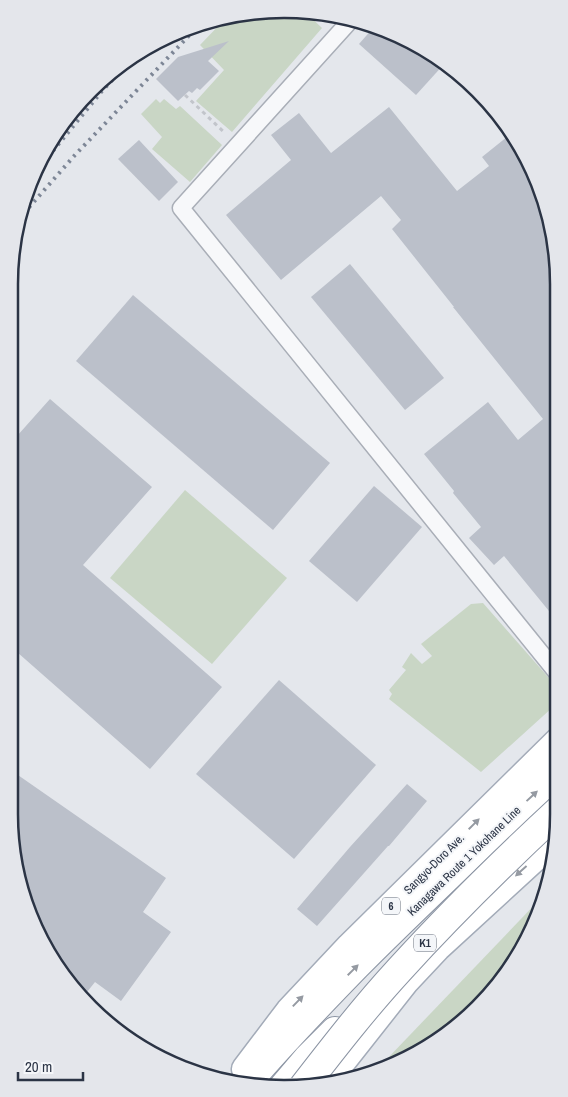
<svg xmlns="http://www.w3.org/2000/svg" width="568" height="1097" viewBox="0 0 568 1097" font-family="'Archivo Narrow',sans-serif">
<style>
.green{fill:#c9d6c5}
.building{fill:#bbc0ca}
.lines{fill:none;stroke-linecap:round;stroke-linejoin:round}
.minor-casing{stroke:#a9aeb7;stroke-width:19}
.primary-casing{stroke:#a3abb8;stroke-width:29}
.motorway-casing{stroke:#8b94a3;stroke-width:30}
.path{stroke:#c2c5cb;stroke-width:3;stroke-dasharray:4 4;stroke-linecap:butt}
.minor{stroke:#f7f8fa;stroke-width:16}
.primary{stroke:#fff;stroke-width:26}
.motorway{stroke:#fff;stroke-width:28}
.rail{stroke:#7d8696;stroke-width:4;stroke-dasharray:2.5 5;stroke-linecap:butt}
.motorway-bridge-casing{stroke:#8b94a3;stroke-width:30;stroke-linecap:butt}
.motorway-bridge{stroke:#fff;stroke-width:28}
.oneway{fill:#959aa2}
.labels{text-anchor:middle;stroke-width:4;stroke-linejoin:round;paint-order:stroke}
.shield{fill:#f4f6f9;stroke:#676e7b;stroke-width:1}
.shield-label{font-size:11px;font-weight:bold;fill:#2b3445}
.street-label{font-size:12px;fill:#2b3445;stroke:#f4f6f9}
.rim{fill:none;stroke:#2b3445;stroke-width:2.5}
</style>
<rect width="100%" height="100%" fill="#e4e7ec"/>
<!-- green -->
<g class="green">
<path d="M302,9l20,19 -90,104 -36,-31 28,-31 -24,-25 24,-25z"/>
<path d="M156,99l4,4 4,-4 12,10 4,-3 42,39 -32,37 -38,-33 10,-12 -21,-23z"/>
<path d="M185,490l102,88 -75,86 -102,-86z"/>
<path d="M483,603l73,83 -3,21 -72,65 -92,-73 3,-5 -3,-4 17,-20 -4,-3 9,-14 11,11 10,-8 -11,-12 50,-40z"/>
<path d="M541,898l-10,37 -65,85 -77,47 -3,-7z"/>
</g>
<!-- building -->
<g class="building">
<path d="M373,28l33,9 39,26 -29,32 -57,-51z"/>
<path d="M229,41l-21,20 11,10 -19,19 -3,-2 -5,5 -3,-2 -11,10 -22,-22 22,-22z"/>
<path d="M389,107l68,84 32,-25 -7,-9 31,-25 25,47 19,69 1,374 -54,-66 -10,9 -25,-27 12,-11 -28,-34 1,-2 -30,-37 64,-52 30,38 25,-21 -90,-112h1l-62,-78 9,-9 -20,-24 -100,84 -55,-65 65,-55 -20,-25 28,-22 32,40z"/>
<path d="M139,140l39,42 -19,19 -41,-42z"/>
<path d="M350,264l94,114 -39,32 -94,-113z"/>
<path d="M133,295l197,168 -57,67 -197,-169z"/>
<path d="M50,399l102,88 -69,78 139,122 -72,82 -141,-124v-200z"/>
<path d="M374,486l48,41 -65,75 -48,-41z"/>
<path d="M279,680l97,85 -82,94 -98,-85z"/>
<path d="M15,773l151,105 -23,34 28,20 -50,69 -26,-19 -12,15 -17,-16 -43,-79 -14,-89v-31z"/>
<path d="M407,784l20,17 -38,45h-1l-71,80 -20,-17 53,-62z"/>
</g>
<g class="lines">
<defs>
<path id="minor" d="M349,22l-168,186 377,466"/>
<g id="primary">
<path d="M245,1069l44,-58 61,-65 208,-205"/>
<path d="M327,1082l12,-16 67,-85 31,-33 120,-110"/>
</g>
<g id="motorway">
<path d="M248,1082c34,-40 71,-78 108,-116 66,-66 134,-130 202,-194"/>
<path d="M284,1086l23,-27 28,-28"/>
</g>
</defs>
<!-- minor casing -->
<use href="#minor" class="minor-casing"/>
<!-- primary casing -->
<use href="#primary" class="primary-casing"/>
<!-- motorway casing -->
<use href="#motorway" class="motorway-casing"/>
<!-- path -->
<path class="path" d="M185,95l40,38"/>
<!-- minor -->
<use href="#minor" class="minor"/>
<!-- primary -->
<use href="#primary" class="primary"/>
<!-- motorway -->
<use href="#motorway" class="motorway"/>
<!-- rail -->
<g class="rail">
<path d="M34,174l68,-83 27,-29"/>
<path d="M24,213l51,-58 127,-133"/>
</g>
<defs>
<path id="motorway-bridge" d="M303,1087c31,-40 62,-80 97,-118 50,-55 104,-108 159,-159"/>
</defs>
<!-- motorway-bridge casing -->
<use href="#motorway-bridge" class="motorway-bridge-casing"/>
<!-- motorway-bridge -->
<use href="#motorway-bridge" class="motorway-bridge"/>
</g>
<!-- one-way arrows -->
<defs><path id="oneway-solid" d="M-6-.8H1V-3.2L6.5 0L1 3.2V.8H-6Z" transform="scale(1.25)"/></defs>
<g class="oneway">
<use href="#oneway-solid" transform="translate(532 796) rotate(-43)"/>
<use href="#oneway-solid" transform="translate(474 824) rotate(-45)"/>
<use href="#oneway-solid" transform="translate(521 871) rotate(138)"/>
<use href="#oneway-solid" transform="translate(353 970) rotate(-45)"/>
<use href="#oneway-solid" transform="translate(298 1001) rotate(-46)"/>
</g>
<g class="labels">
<!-- shield labels -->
<g class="shield">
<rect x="382" y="897.5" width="18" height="17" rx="4"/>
<rect x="414" y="934.5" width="22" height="17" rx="4"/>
</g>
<g class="shield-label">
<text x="391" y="910">6</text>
<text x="425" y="947">K1</text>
</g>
<!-- street labels -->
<g class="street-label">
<text transform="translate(464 861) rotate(-44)" y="4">Kanagawa Route 1 Yokohane Line</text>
<text transform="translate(434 864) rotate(-45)" y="4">Sangyo-Doro Ave.</text>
</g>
</g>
<!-- crop -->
<path d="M0 0H568V1097H0ZM284 18H284A266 266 0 0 1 550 284V814A266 266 0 0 1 284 1080H284A266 266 0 0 1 18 814V284A266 266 0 0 1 284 18Z" fill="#e4e6eb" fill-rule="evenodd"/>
<path class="rim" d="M284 18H284A266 266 0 0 1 550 284V814A266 266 0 0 1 284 1080H284A266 266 0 0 1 18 814V284A266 266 0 0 1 284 18Z"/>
<!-- scale -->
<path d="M18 1072v8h65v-8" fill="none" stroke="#2b3445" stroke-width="2.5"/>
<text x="25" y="1072" font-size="15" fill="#2b3445" stroke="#f4f6f9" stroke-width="4" paint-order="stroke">20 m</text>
</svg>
